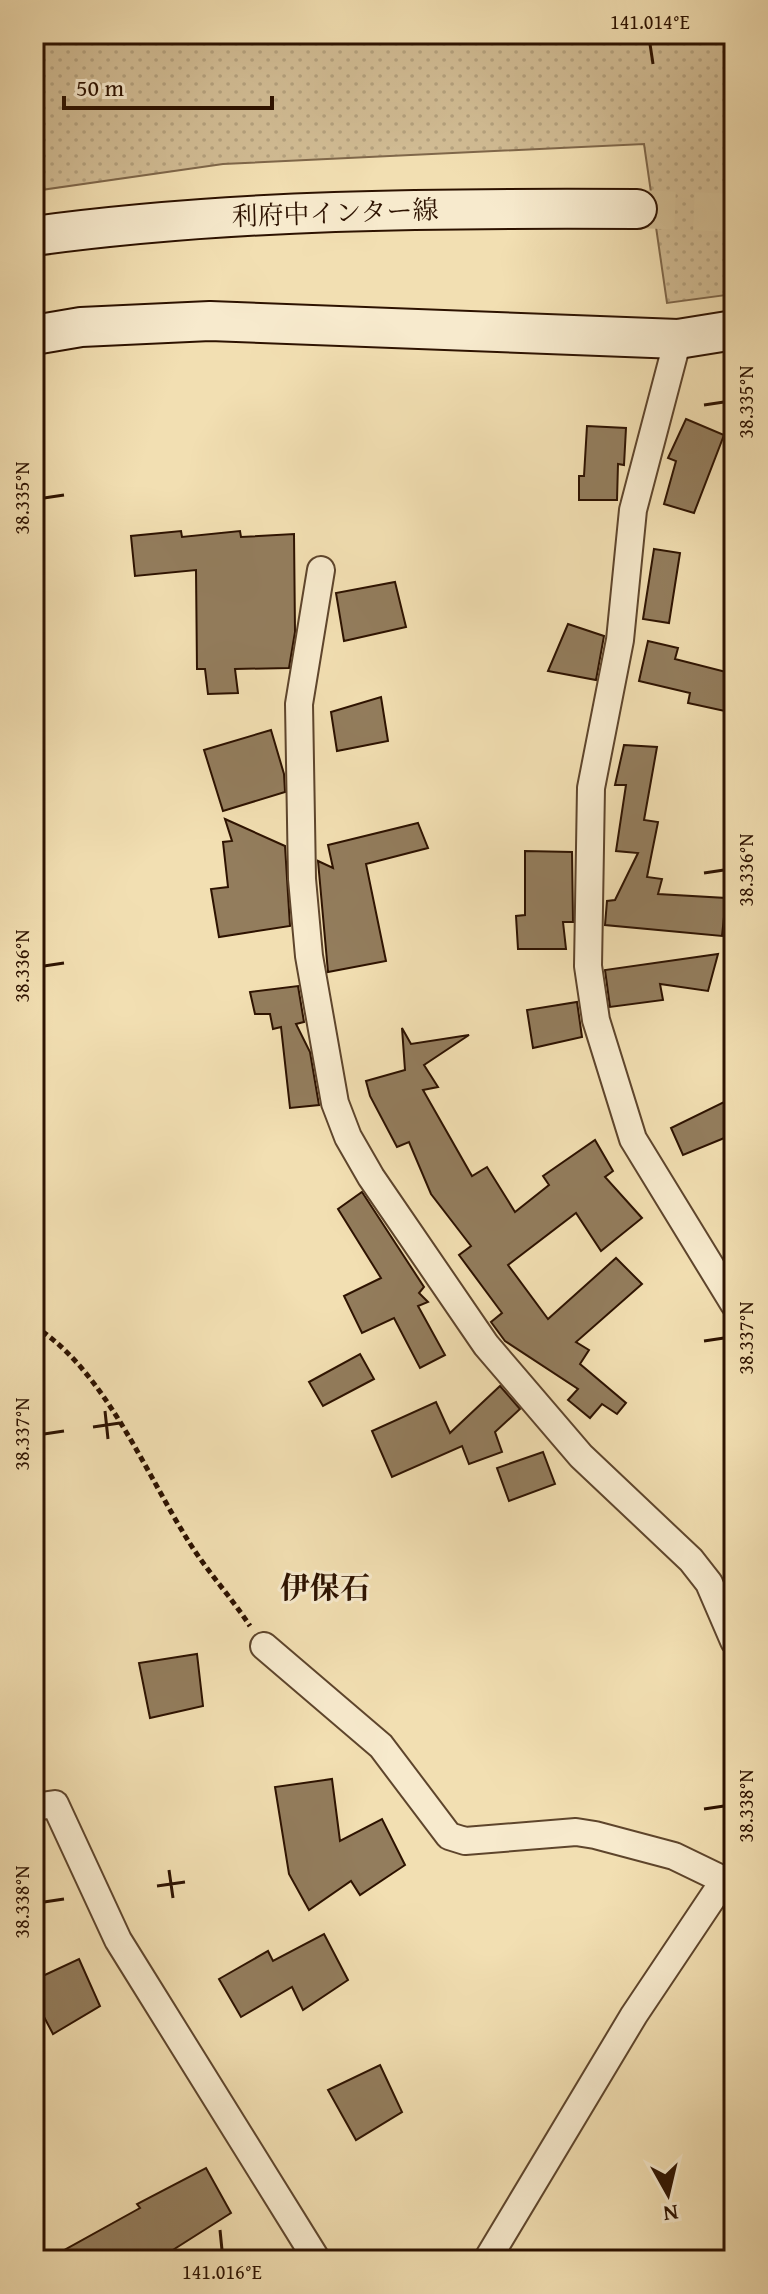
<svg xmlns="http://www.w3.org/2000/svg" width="768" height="2294" viewBox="0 0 768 2294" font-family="'Gentium Book Plus','Noto Serif JP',serif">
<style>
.grass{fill:url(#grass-dots);stroke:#7f674a;stroke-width:2}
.building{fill:#937d5d;stroke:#2d1200;stroke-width:2}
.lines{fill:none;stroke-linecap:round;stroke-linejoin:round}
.secondary-tunnel{stroke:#d4c097;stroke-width:38;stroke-dasharray:38 19;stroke-linecap:butt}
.street-casing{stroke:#5e452c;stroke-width:30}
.secondary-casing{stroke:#2d1200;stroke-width:42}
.path{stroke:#2d1200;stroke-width:5;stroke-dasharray:6 4;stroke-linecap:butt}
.street{stroke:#f7eacd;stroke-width:26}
.secondary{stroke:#f7eacd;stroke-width:38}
.ticks{fill:none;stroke:#2d1200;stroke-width:3}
.labels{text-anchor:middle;stroke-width:6;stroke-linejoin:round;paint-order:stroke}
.street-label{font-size:26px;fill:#2d1200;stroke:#f7eacd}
.quarter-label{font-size:30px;font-weight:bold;fill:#2d1200;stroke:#f7eacd}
.neatline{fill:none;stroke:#2d1200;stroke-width:3}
.ticks-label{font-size:20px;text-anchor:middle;fill:#2d1200}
</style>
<defs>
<pattern id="grass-dots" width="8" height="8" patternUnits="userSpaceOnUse" patternTransform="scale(2)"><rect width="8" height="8" fill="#d1bc94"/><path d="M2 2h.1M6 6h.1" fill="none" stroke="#b4a17e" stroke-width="1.8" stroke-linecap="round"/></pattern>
</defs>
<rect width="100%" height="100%" fill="#f2dfb2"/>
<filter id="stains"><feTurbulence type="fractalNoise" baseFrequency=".0025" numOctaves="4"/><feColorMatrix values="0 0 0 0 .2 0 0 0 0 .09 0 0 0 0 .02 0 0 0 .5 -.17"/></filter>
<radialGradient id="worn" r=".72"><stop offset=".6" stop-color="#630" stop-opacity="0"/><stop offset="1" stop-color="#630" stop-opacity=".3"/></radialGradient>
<!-- grass -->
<path class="grass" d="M34,34h700v260l-67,9 -23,-159 -421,20 -189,27z"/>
<!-- building -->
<g class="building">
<path d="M686,419l38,16 -30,78 -30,-9 12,-43 -8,-3z"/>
<path d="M587,426l39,2 -2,37 -6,-1 -1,36h-38v-24h5z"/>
<path d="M181,531l1,6 58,-6 1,6 53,-3 1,98 -6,36 -54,1 3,24 -30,1 -3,-25h-8l-1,-99 -61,6 -4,-40z"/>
<path d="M654,549l26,4 -11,70 -26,-4z"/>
<path d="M395,582l11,45 -62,14 -8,-48z"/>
<path d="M568,624l36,12 -8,44 -48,-9z"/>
<path d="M648,641l30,7 -3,11 59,15v39l-46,-10 2,-10 -51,-12z"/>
<path d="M381,697l7,44 -51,10 -6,-39z"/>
<path d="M271,730l13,44 1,18 -62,19 -19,-61z"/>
<path d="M624,745l33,2 -13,73 14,2 -11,55 15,2 -4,15 68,4 -4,38 -117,-11 2,-24 8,-1 23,-47 -22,-2 10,-66h-11z"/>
<path d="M225,819l60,27 5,80 -71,11 -8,-48 17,-2 -5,-45 9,-1z"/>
<path d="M418,823l10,25 -62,16 20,97 -58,11 -10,-111 15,7 -5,-23z"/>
<path d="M525,851l47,1 1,70h-10l3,27h-48l-2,-33 9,-1z"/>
<path d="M718,954l-10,37 -48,-7 3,16 -53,7 -5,-37z"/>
<path d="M298,986l6,36 -8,2 14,28 9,53 -29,3 -9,-81 -8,2 -3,-15h-15l-5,-22z"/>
<path d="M577,1002l5,35 -49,11 -6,-38z"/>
<path d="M402,1028l9,16 58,-9 -45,30 14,22 -15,3 49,86 15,-9 28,45 34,-27 -6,-9 52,-36 18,31 -8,6 37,41 -41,33 -25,-38 -68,52 40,54 68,-61 26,26 -66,58 13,8 -9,14 46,39 -9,11 -15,-10 -12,14 -22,-18 10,-11 -73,-48 -14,-19 11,-9 -43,-58 12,-9 -40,-52 -22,-52 -12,5 -27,-51 -4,-15 39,-11z"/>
<path d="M724,1102l10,21v11l-51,21 -12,-27z"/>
<path d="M362,1192l62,95 -5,6 9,9 -10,4 27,49 -25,13 -26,-50 -32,15 -18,-37 37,-18 -43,-69z"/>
<path d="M360,1354l14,25 -51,27 -14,-24z"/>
<path d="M500,1386l20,23 -25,23 7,20 -33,12 -7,-18 -70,31 -20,-46 64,-29 14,31z"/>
<path d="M543,1452l12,32 -46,17 -12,-33z"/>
<path d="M197,1654l6,52 -53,12 -11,-55z"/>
<path d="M332,1779l8,62 42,-22 23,46 -45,30 -9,-14 -42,29 -20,-36 -14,-87z"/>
<path d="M324,1934l24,46 -45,30 -11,-23 -51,30 -22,-38 49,-28 5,10z"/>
<path d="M79,1959l21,47 -47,28 -19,-36v-18z"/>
<path d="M380,2065l22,47 -46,28 -28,-50z"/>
<path d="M206,2168l25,45 -74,47h-111l94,-52 -3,-4z"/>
</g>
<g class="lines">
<!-- secondary-tunnel -->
<path class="secondary-tunnel" d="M637,209l97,4"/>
<defs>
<g id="street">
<path d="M678,339l-45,171 -13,130 -29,148 -3,178 8,54 37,119 101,165"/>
<path d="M321,570l-22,134 3,175 7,77 26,147 13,34 23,40 115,168 95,111 110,104 18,23 25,58"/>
<path d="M264,1646l117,100 68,90 16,5 111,-9 19,3 79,21 60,29"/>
<path d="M34,1807l21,-3 63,136 199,320"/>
<path d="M487,2260l147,-245 89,-133"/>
</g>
<g id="secondary">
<path d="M34,236c200,-27 401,-28 603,-27"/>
<path d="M34,335l47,-8 129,-6 468,18 56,-9"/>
</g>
</defs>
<!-- street casing -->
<use href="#street" class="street-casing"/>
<!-- secondary casing -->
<use href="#secondary" class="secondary-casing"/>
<!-- path -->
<path class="path" d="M34,1326c70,43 111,146 155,216 18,29 42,55 61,84"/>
<!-- street -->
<use href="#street" class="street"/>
<!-- secondary -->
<use href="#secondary" class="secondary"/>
</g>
<!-- ticks -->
<path class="ticks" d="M650,44l3,20M704,405l20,-3M44,498l20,-3M704,873l20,-3M44,966l20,-3M704,1341l20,-3M105,1411l3,28M93,1427l27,-4M44,1434l20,-3M704,1809l20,-3M169,1870l4,28M157,1886l28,-4M44,1902l20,-3M220,2230l2,20"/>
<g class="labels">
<!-- street labels -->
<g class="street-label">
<text transform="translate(335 213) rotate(-2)" y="9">利府中インター線</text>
</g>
<!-- quarter labels -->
<g class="quarter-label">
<text x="325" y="1598">伊保石</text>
</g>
</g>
<!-- margin -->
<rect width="768" height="2294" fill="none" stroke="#f2dfb2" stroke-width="88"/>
<!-- north arrow -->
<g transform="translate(668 2194) rotate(172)" stroke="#f7eacd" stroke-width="6" paint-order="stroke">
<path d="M0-6L14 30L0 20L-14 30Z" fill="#2d1200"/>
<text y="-12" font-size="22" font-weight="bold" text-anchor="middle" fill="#2d1200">N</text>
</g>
<!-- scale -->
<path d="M64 96v12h208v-12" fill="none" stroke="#2d1200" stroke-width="4"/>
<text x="76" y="96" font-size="24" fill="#2d1200" stroke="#f7eacd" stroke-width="6" paint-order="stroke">50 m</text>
<rect x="44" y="44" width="680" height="2206" class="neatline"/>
<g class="ticks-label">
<text x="650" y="29">141.014°E</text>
<text transform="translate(746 402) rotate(-90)" y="7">38.335°N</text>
<text transform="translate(22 498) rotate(-90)" y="7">38.335°N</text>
<text transform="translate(746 870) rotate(-90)" y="7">38.336°N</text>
<text transform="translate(22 966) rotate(-90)" y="7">38.336°N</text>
<text transform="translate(746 1338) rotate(-90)" y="7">38.337°N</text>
<text transform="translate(22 1434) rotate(-90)" y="7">38.337°N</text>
<text transform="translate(746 1806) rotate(-90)" y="7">38.338°N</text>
<text transform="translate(22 1902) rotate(-90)" y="7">38.338°N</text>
<text x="222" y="2279">141.016°E</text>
</g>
<rect width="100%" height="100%" filter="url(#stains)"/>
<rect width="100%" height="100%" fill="url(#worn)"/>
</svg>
